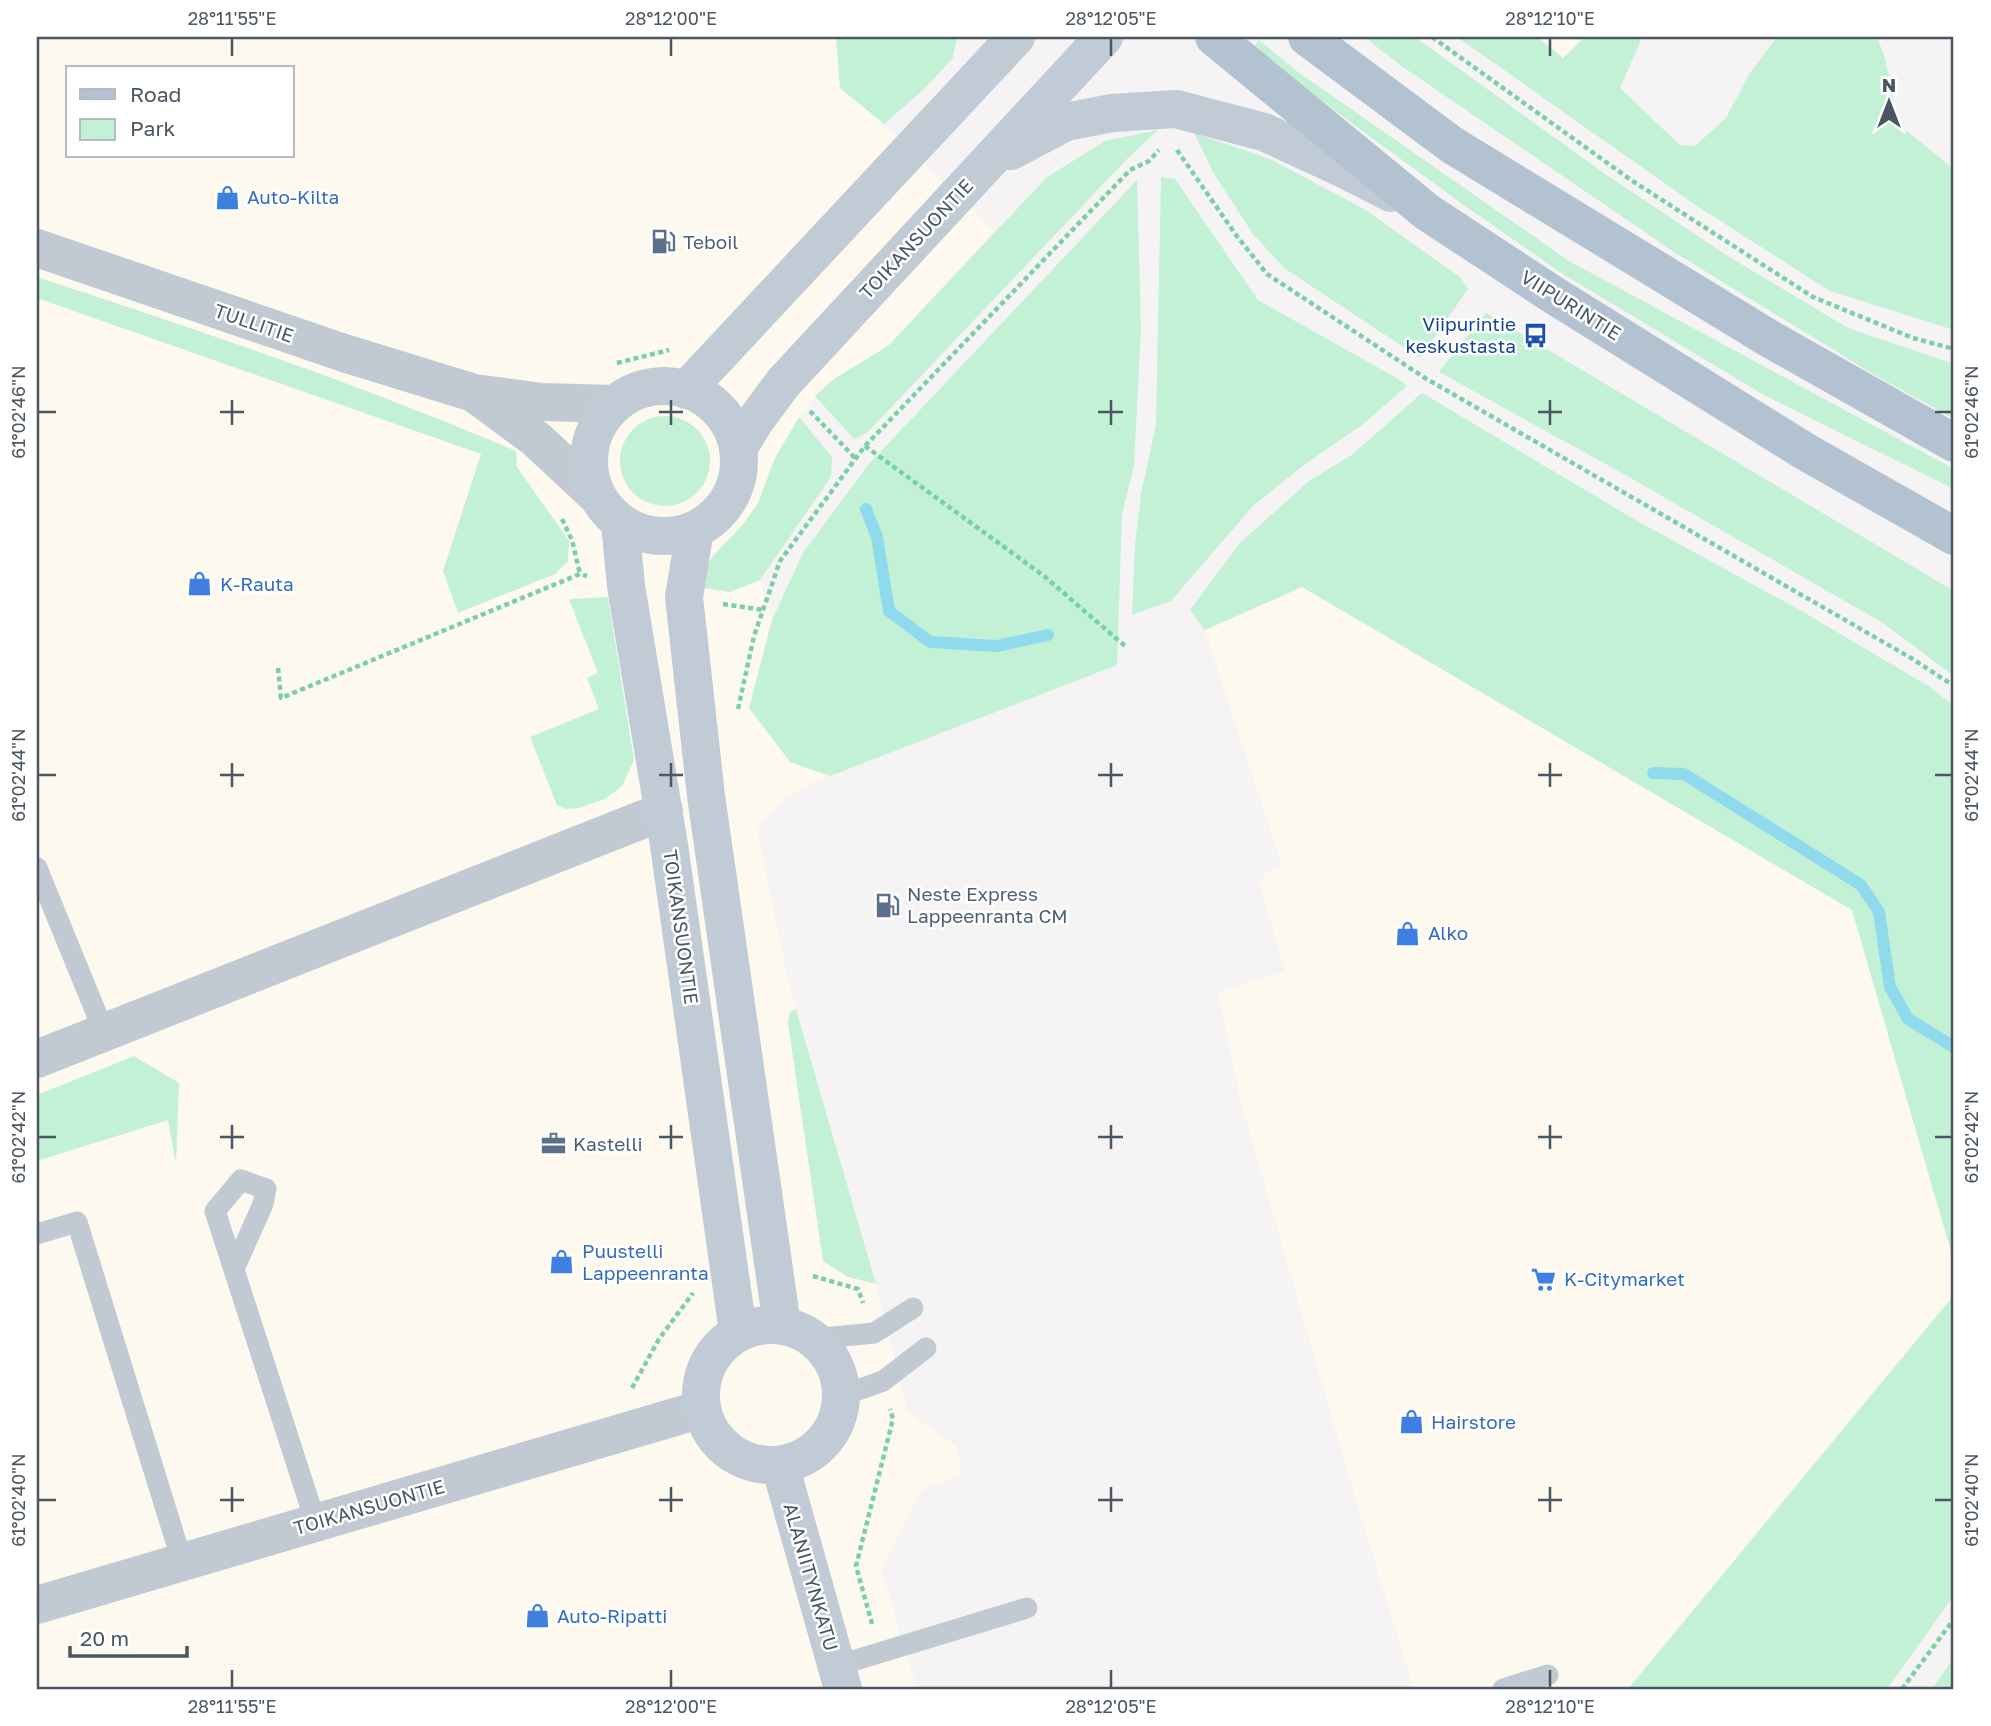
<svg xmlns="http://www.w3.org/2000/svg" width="1991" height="1726" viewBox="0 0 1991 1726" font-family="'Golos Text',sans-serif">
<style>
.commercial{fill:#fdf9ef;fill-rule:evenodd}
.green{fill:#c3f1d5}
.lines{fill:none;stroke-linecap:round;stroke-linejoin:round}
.stream{stroke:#90daee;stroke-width:12}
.path{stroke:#7ad0a6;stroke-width:4.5;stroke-dasharray:5 3.5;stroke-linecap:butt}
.service{stroke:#c1cad2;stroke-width:21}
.minor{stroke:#c1cad2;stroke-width:38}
.secondary{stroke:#c1cbd6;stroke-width:38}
.primary{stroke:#b3c2d1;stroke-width:38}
.ticks{fill:none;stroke:#4a5661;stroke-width:2.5}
.labels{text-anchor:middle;stroke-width:5;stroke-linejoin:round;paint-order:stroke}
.shop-label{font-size:19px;fill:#366cbe;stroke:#fff;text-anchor:start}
.street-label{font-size:19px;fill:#4a5661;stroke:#fff}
.service-label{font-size:19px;fill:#4e5e75;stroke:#fff;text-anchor:start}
.transit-label{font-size:19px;fill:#164399;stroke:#fff;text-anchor:end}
.neatline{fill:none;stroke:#4a5661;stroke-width:2.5}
.ticks-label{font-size:18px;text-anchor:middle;fill:#4a5661}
</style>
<rect width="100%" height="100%" fill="#f5f3f3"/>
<!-- commercial -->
<g class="commercial">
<path d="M37,37h799l5,51 43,36 110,107 -106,115 -54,33 -19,17 -16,21 -24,41 -17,45 -17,24 -29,30 18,35 30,-12 12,40 -23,88 41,53 40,15 -48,24 -25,29 31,150 88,305 32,128 48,34 6,27 -40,17 -41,78 36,121h-880zM68,68h224v88h-224z"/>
<path d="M1538,37h47l-22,21z"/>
<path d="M1302,587l550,323 102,352v33l-326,394h-214l-60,-195 -113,-391 -23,-111 67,-21 -26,-89 7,-9 16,-6 -77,-237z"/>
</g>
<!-- green -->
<g class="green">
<path d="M836,37h121l-4,21 -29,31 -40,35 -44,-36z"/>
<path d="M1364,37h51l193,139 118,79 122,73 106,36v55l-76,-42 -201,-123 -274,-187z"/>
<path d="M1457,37h80l26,21 22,-21h50l6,3 -21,48 60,57 15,1 31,-28 24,-45 27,-36h100l8,21 13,66 56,45v161l-124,-39 -133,-85z"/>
<path d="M1259,40l39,32 271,189 385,208v20l-192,-95 -199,-120 -98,-68 -213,-156z"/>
<path d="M1158,130l-33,31 -258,272 -13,6 -39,-43 19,-17 54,-33 159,-169 58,-36z"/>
<path d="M1194,133l76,26 94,50 97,69 7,11 -48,69 -136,-90 -31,-34 -40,-62z"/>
<path d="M1161,177l14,2 83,121 142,80 7,6 -44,38 -59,41 -51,41 -82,95 -39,14 3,-71 6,-50 15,-70z"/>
<path d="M1137,180l4,148 -7,137 -12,49 -5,151 -287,111 -40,-14 -41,-54 23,-88 31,-67 65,-88z"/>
<path d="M37,277c161,53 323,107 479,174l1,16 52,74 -1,20 -13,13 -97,39 -15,-42 38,-117 -444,-156z"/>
<path d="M1486,313l468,278v85l-71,-53 -261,-150 -183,-101z"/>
<path d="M1422,393l217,129 159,87 132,78 24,19v556l-102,-352 -550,-323 -97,43 -15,-20 49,-66 70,-63 44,-27z"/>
<circle cx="665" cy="461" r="45"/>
<path d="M799,417l33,40 -1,20 -71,103 -30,12 -33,-5 15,-30 29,-30 17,-24 17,-45z"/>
<path d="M608,597l26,163 -12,26 -17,13 -26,9 -13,1 -9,-4 -27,-68 69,-28 -12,-31 11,-5 -29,-74z"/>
<path d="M796,1009l80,275 -28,-7 -25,-16 -35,-238 2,-11z"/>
<path d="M134,1056l45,27 -3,81 -8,-44 -131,41v-66z"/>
<path d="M1954,1295v300l-67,94h-259z"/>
<path d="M1954,1657v32h-22z"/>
</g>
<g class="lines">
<!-- stream -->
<g class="stream">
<path d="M866,509l11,28 12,74 41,31 67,4 51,-11"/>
<path d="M1653,773l31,1 177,111 18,27 11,75 18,32 46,28"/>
</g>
<!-- path -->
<g class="path">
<path d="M1432,37l199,143 182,117 100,41 41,11"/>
<path d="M1177,150l59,85 31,39 158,104 486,280 43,28"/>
<path d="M617,363l52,-13"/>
<path d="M810,411l46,48"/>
<path d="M865,446l179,130 81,70"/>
<path d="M562,519l10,21 8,34"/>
<path d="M723,604l40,6"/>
<path d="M278,668l3,30 299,-124 7,2"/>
<path d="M738,709l16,-73 26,-75 85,-115 265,-276 19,-9 10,-11"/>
<path d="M813,1276l45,13 5,14"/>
<path d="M632,1388l27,-49 34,-46"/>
<path d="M872,1624l-16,-58 37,-147 -3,-10"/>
<path d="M1902,1689l52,-70"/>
</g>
<!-- service -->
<g class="service">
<path d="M37,868l67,164"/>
<path d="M37,1234l40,-12 100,323 8,16"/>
<path d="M234,1269l29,-65 3,-15 -25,-9 -26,31 95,294 7,17"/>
<path d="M814,1339l60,-6 39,-25"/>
<path d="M841,1396l42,-15 43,-33"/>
<path d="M836,1666l191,-58"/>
<path d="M1503,1689l45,-14"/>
</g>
<!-- minor -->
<g class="minor">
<path d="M37,248l307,105 130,40 68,9 72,2"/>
<path d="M475,394l61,45 60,56"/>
<path d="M37,1059l627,-248"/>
<path d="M37,1605l665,-196"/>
</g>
<!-- secondary -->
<g class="secondary">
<path d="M1011,151l55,-29 46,-9 64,-4 88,23 80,37 47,24"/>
<circle cx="664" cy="461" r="75"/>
<path d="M686,390l330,-353"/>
<path d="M738,449l17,-28 28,-38 321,-346"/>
<path d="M620,523l6,63 43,259 69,487"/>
<path d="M695,530l-11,67 22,199 76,529"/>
<circle cx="771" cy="1395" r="70"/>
<path d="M780,1465l63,224"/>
</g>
<!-- primary -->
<g class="primary">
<path d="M1214,37l213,175 128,84 251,156 148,84"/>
<path d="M1307,37l145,108 318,194 184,104"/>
</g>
</g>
<!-- ticks -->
<path class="ticks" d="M232,38v18M671,38v18M1111,38v18M1550,38v18M232,400v25M671,400v25M1111,400v25M1550,400v25M38,412h18M220,412h24M659,412h24M1098,412h25M1538,412h24M1935,412h17M232,763v24M671,763v24M1111,763v24M1550,763v24M38,775h18M220,775h24M659,775h24M1098,775h25M1538,775h24M1935,775h17M232,1125v24M671,1125v24M1111,1125v24M1550,1125v24M38,1137h18M220,1137h24M659,1137h24M1098,1137h25M1538,1137h24M1935,1137h17M232,1487v25M671,1487v25M1111,1487v25M1550,1487v25M38,1500h18M220,1500h24M659,1500h24M1098,1500h25M1538,1500h24M1935,1500h17M232,1670v18M671,1670v18M1111,1670v18M1550,1670v18"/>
<!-- icons -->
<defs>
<symbol id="shop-bare" viewBox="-9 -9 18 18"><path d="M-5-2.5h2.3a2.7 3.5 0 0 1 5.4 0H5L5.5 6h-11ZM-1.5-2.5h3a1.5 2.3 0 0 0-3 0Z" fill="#3f7fe0" stroke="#fff" stroke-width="2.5" paint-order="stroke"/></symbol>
<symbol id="fuel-bare" viewBox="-9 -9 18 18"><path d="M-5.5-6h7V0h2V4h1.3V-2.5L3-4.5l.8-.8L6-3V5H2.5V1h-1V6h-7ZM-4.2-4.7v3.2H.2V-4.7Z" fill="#5c6f8a" stroke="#fff" stroke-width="2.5" paint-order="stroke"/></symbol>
<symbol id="bus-bare" viewBox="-9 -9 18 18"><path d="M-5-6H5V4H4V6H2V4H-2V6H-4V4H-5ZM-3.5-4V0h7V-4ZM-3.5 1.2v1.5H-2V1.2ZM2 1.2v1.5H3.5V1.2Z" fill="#1a4fb4" stroke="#fff" stroke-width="2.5" paint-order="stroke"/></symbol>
<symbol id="office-bare" viewBox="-9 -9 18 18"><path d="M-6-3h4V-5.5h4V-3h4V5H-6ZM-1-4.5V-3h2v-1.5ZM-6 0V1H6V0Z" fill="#5c6f8a" stroke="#fff" stroke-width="2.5" paint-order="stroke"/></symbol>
<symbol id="supermarket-bare" viewBox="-9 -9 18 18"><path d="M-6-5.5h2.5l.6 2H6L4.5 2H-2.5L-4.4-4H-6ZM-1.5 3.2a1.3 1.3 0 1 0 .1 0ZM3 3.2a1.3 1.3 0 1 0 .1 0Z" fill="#3f7fe0" stroke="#fff" stroke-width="2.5" paint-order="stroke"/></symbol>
</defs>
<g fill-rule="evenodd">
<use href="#shop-bare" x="210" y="180" width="35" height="35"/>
<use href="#fuel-bare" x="646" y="224" width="35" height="35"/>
<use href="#bus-bare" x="1518" y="318" width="35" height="35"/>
<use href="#shop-bare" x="182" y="566" width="35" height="35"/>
<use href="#fuel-bare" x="870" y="888" width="35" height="35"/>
<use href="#shop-bare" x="1390" y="916" width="35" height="35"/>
<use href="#office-bare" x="536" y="1126" width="35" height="35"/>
<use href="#shop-bare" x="544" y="1244" width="35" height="35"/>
<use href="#supermarket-bare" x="1526" y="1262" width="35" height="35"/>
<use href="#shop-bare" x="1394" y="1404" width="35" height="35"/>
<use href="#shop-bare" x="520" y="1598" width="35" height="35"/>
</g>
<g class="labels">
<!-- shop labels -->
<g class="shop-label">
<text x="247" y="204">Auto-Kilta</text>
<text x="220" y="591">K-Rauta</text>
<text x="1428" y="940">Alko</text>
<text x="582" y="1258">Puustelli<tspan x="582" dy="22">Lappeenranta</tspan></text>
<text x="1564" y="1286">K-Citymarket</text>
<text x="1431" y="1429">Hairstore</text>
<text x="557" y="1623">Auto-Ripatti</text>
</g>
<!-- street labels -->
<g class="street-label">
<text transform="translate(916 239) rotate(-47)" y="7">TOIKANSUONTIE</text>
<text transform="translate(1571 305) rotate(32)" y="7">VIIPURINTIE</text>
<text transform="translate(254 323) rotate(19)" y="7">TULLITIE</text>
<text transform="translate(681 927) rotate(82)" y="7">TOIKANSUONTIE</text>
<text transform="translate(369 1507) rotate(-16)" y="7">TOIKANSUONTIE</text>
<text transform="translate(811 1577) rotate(74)" y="7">ALANIITYNKATU</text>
</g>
<!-- service labels -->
<g class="service-label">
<text x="683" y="249">Teboil</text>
<text x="907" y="901">Neste Express<tspan x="907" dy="22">Lappeenranta CM</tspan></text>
<text x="573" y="1151">Kastelli</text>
</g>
<!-- transit labels -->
<g class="transit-label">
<text x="1516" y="331">Viipurintie<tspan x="1516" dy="22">keskustasta</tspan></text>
</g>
</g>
<!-- border -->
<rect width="1991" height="1726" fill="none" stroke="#ffffff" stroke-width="77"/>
<!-- legend -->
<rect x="66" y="66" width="228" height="91" fill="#ffffff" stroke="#b7bbc0" stroke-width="2"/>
<rect x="80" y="89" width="35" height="10" fill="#b3c2d1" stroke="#b7bbc0" stroke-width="2"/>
<text x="130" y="102" font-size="21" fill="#4a5661">Road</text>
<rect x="80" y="119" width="35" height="21" fill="#c3f1d5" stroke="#b7bbc0" stroke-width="2"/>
<text x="130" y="136" font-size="21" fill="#4a5661">Park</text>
<!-- north arrow -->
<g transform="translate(1889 102)" stroke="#ffffff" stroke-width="5" paint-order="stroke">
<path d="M0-5L12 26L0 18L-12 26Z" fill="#4a5661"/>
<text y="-10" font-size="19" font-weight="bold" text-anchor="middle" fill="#4a5661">N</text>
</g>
<!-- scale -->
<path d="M70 1646v10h117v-10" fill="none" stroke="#4a5661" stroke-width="3.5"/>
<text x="80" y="1646" font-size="21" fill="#4a5661" stroke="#ffffff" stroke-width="5" paint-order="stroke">20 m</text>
<rect x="38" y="38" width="1914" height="1650" class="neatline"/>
<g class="ticks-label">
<text x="232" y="25">28°11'55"E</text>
<text x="671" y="25">28°12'00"E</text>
<text x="1111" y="25">28°12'05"E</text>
<text x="1550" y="25">28°12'10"E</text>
<text transform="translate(19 412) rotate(-90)" y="6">61°02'46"N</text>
<text transform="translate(1972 412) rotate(-90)" y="6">61°02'46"N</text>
<text transform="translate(19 775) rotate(-90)" y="6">61°02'44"N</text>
<text transform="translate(1972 775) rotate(-90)" y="6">61°02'44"N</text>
<text transform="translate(19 1137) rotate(-90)" y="6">61°02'42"N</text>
<text transform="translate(1972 1137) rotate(-90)" y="6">61°02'42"N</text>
<text transform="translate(19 1500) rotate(-90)" y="6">61°02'40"N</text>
<text transform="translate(1972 1500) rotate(-90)" y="6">61°02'40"N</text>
<text x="232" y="1713">28°11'55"E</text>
<text x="671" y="1713">28°12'00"E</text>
<text x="1111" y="1713">28°12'05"E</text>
<text x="1550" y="1713">28°12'10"E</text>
</g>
</svg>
